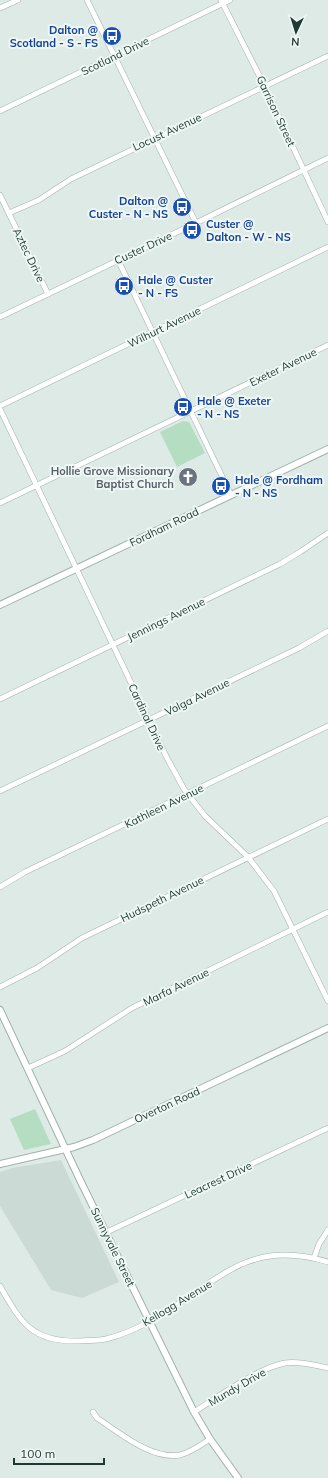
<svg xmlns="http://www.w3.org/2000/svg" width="328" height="1478" viewBox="0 0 328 1478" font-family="Mulish,sans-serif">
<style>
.built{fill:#ccdad5}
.green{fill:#b5ddc2}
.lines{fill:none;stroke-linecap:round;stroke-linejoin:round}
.minor-casing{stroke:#a1b2ad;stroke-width:6}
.tertiary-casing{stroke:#a1b2ad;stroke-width:8}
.minor{stroke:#fff;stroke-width:5}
.tertiary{stroke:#fff;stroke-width:6}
.labels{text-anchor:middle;stroke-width:4;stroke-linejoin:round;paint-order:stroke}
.transit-label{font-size:11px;font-weight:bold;fill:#164399;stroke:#eef7f3;text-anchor:start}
.street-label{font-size:11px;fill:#1f3a35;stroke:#eef7f3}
.worship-label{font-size:11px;font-weight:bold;fill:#5b616d;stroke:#eef7f3;text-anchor:end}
</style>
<rect width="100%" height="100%" fill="#deeae6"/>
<!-- built -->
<path class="built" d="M61,1160l58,122 -37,16 -31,-8 -51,-84v-34l12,-4z"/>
<!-- green -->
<g class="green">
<path d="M183,421l6,1 16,31 -28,14 -17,-35z"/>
<path d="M35,1109l16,35 -27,6 -14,-31z"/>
</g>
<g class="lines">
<defs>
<g id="minor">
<path d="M87,0l109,223"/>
<path d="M221,0l44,87 63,135"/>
<path d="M0,8l18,-8"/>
<path d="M0,111l230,-111"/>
<path d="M0,195l48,99"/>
<path d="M9,213l30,-13 32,-21 257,-123"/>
<path d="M118,260l113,235"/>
<path d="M0,317l196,-94 132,-65"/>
<path d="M0,406l328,-159"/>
<path d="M0,409l167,349 17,31 21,27 43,41 26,34 54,110"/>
<path d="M0,503l328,-158"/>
<path d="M0,699l280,-135 20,-12 28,-19"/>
<path d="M0,791l299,-143 29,-17"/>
<path d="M0,887l25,-15 303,-146"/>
<path d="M0,987l37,-19 45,-30 246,-119"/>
<path d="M28,1068l37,-17 67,-43 196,-96"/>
<path d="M107,1232l221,-104"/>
<path d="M314,1258l5,-14 9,-14"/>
<path d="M0,1286c21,37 32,56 78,55 9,-1 19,0 28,-2 34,-8 65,-30 94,-50 15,-10 30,-21 47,-27 26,-10 55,-8 81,0"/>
<path d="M93,1412l4,6c23,15 55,42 83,37 11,-3 21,-10 30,-16"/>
<path d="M194,1412c24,-15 64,-44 91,-49 13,-2 30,2 43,5"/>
</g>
<g id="tertiary">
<path d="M0,605l328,-156"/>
<path d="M0,1010l80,170 114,232 16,27 28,39"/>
<path d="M0,1164l74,-17 19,-7 235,-112"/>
</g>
</defs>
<!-- minor casing -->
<use href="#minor" class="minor-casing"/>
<!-- tertiary casing -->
<use href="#tertiary" class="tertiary-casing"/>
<!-- minor -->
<use href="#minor" class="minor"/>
<!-- tertiary -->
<use href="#tertiary" class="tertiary"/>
</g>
<!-- icons -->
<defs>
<symbol id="bus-disc" viewBox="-11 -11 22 22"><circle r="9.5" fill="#1a4fb4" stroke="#eef7f3"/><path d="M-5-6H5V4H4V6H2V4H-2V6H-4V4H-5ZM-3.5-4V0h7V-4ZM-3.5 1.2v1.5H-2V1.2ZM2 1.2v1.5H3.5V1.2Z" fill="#fff"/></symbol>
<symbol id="church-disc" viewBox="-11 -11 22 22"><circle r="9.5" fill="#6b7280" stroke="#eef7f3"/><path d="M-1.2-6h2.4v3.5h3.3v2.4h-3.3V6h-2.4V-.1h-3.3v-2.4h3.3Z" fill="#fff"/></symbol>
</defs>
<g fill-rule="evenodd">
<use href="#bus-disc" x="101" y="25" width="22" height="22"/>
<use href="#bus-disc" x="171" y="196" width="22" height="22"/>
<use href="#bus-disc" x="181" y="219" width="22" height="22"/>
<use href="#bus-disc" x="113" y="275" width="22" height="22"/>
<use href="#bus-disc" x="172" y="396" width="22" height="22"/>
<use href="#church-disc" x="177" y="466" width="22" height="22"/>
<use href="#bus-disc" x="210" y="475" width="22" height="22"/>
</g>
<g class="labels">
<!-- transit labels -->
<g class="transit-label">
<text x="98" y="34" text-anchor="end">Dalton @<tspan x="98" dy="13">Scotland - S - FS</tspan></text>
<text x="168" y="205" text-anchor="end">Dalton @<tspan x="168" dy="13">Custer - N - NS</tspan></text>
<text x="206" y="228">Custer @<tspan x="206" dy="13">Dalton - W - NS</tspan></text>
<text x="138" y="284">Hale @ Custer<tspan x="138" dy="13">- N - FS</tspan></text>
<text x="197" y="405">Hale @ Exeter<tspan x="197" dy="13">- N - NS</tspan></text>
<text x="235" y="484">Hale @ Fordham<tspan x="235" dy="13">- N - NS</tspan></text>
</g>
<!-- street labels -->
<g class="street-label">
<text transform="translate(115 56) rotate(-26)" y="4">Scotland Drive</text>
<text transform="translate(276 111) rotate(65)" y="4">Garrison Street</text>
<text transform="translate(167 132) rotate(-25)" y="4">Locust Avenue</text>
<text transform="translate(143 248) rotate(-25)" y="4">Custer Drive</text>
<text transform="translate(29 255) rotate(64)" y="4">Aztec Drive</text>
<text transform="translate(164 327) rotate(-26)" y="4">Wilhurt Avenue</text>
<text transform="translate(283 367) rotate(-26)" y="4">Exeter Avenue</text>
<text transform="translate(164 527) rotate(-26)" y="4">Fordham Road</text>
<text transform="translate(166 619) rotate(-26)" y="4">Jennings Avenue</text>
<text transform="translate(197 697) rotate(-26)" y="4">Volga Avenue</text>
<text transform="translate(147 717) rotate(65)" y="4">Cardinal Drive</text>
<text transform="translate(164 806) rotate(-26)" y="4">Kathleen Avenue</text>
<text transform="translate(162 899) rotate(-26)" y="4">Hudspeth Avenue</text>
<text transform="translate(176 987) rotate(-26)" y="4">Marfa Avenue</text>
<text transform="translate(167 1105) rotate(-25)" y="4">Overton Road</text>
<text transform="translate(218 1180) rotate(-25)" y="4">Leacrest Drive</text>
<text transform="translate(113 1247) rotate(64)" y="4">Sunnyvale Street</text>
<text transform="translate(177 1303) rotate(-31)" y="4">Kellogg Avenue</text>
<text transform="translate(237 1387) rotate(-30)" y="4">Mundy Drive</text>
</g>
<!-- worship labels -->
<g class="worship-label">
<text x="174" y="475">Hollie Grove Missionary<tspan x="174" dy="13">Baptist Church</tspan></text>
</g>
</g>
<!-- north arrow -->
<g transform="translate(296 32) rotate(184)" stroke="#eef7f3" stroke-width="3" paint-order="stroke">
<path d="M0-3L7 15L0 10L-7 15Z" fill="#1f3a35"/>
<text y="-6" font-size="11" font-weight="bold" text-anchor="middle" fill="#1f3a35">N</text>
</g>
<!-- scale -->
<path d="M14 1458v6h90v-6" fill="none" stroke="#1f3a35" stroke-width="2"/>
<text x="20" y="1458" font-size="12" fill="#1f3a35" stroke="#eef7f3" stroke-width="3" paint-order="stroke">100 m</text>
</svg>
